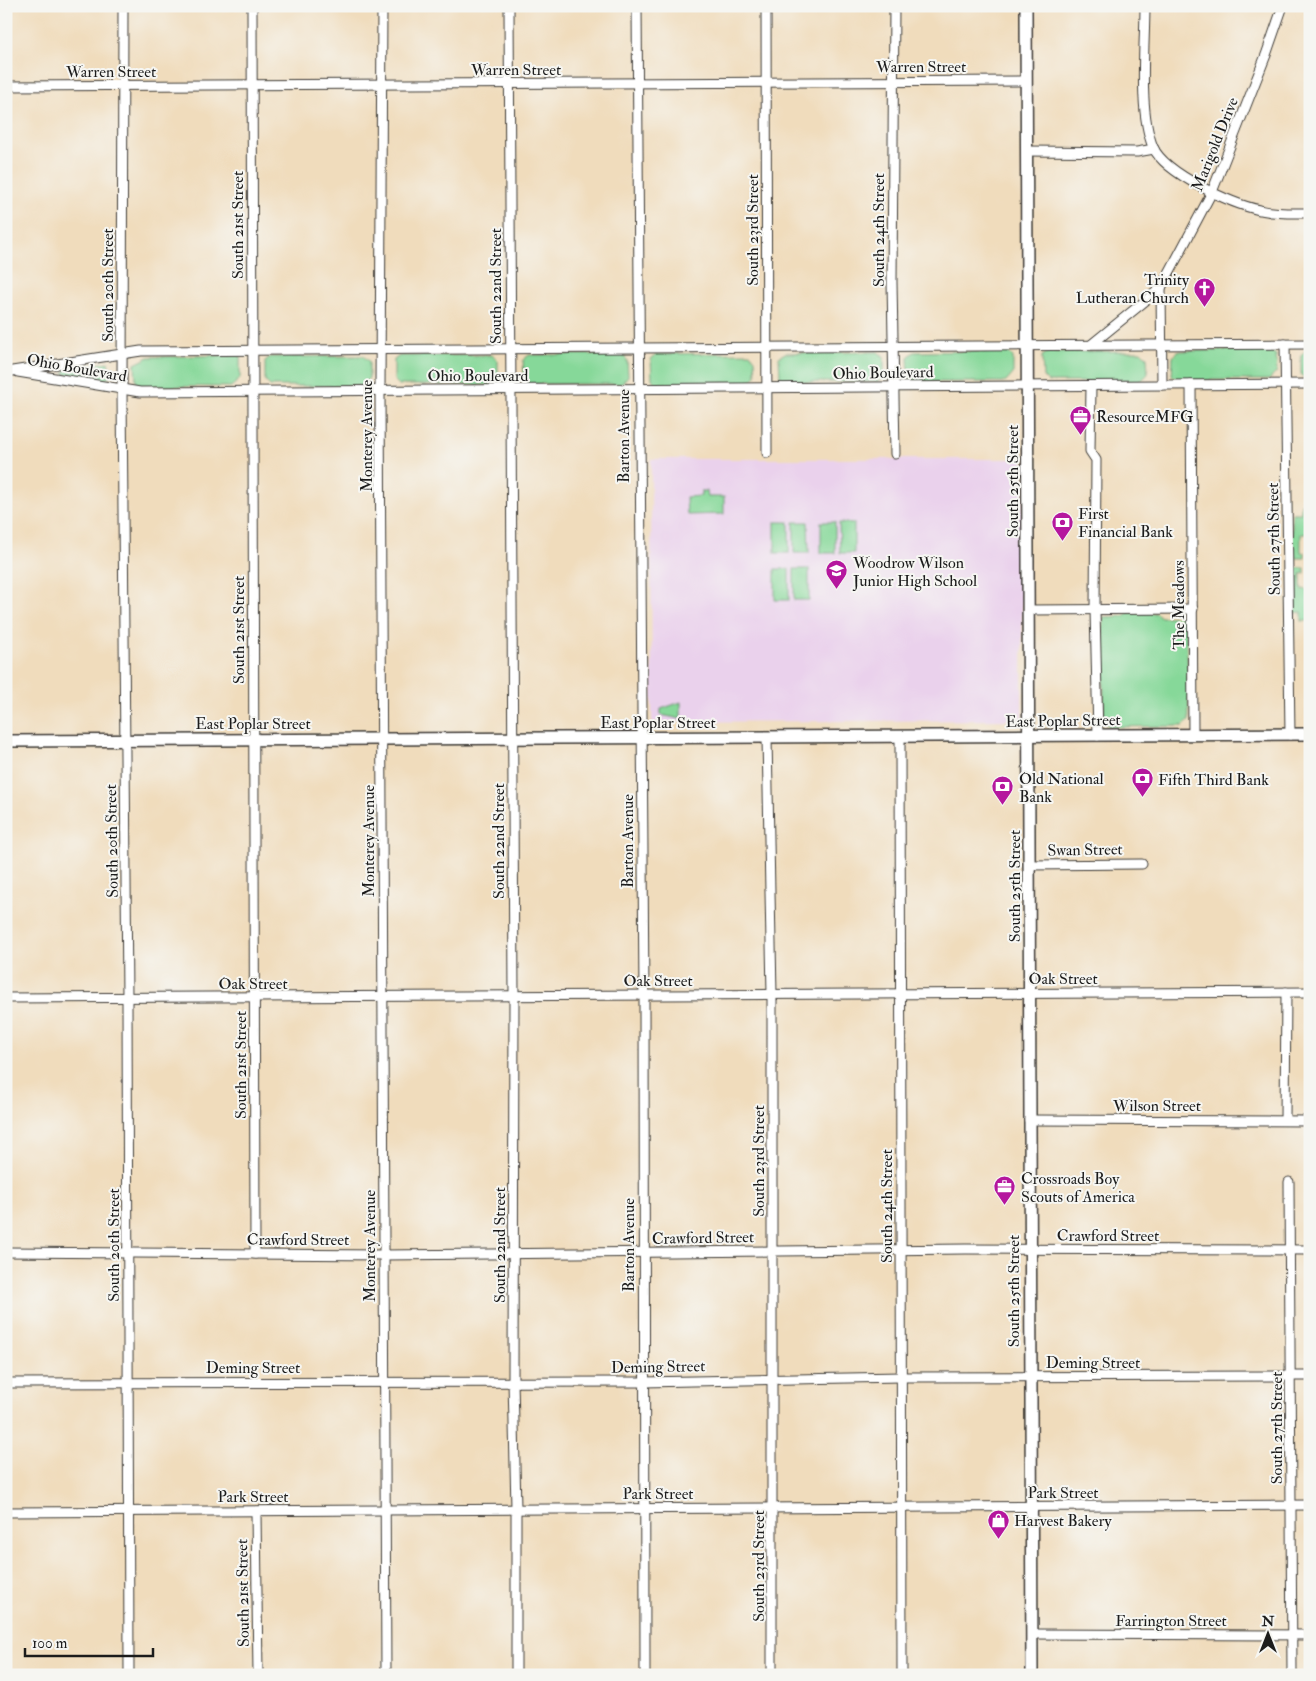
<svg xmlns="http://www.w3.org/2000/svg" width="1316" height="1681" viewBox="0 0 1316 1681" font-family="'IM FELL Double Pica',serif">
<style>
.built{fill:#ead1ec}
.green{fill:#86d899;stroke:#517a5a}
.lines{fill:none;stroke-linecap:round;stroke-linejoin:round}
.minor-casing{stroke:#3c3934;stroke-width:11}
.major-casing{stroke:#3c3934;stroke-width:14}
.minor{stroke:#fff;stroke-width:9}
.major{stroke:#fff;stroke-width:11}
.labels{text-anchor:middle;stroke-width:4;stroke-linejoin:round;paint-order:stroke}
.street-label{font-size:16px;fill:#1c1c1c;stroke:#f6f6f2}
.poi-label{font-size:16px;fill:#1c1c1c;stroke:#f6f6f2;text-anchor:start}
</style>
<rect width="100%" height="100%" fill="#f6f6f2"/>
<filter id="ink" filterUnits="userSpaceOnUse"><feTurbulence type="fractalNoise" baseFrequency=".02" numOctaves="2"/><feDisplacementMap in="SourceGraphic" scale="10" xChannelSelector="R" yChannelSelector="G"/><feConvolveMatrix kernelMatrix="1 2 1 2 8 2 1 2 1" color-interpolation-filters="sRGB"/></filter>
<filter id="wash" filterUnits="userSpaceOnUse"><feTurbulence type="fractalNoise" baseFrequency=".0096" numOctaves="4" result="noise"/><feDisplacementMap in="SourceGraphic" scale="20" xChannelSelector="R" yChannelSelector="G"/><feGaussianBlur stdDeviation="1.12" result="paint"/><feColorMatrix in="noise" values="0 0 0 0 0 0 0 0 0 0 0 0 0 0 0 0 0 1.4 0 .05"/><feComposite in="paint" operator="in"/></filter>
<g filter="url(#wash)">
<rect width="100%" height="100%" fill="#f0dcbc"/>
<!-- built -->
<path class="built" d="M651,459h367l5,2 -1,257 -4,2 -366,2z"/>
<!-- green -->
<g class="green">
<path d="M1270,350l6,5 1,17 -8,8h-92l-5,-5 1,-18 4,-6z"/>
<path d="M1306,350h4v29h-5l-4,-5v-18z"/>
<path d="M1007,351l6,6v17l-7,8h-93l-4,-5 -1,-20 6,-5z"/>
<path d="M1141,351l6,6 1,17 -8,8h-92l-5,-5 -1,-21 6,-4z"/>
<path d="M878,352l6,5v17l-7,8h-93l-4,-5 -1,-20 6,-4z"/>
<path d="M750,353l5,6 1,17 -7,7 -93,1 -4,-5 -1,-20 6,-5z"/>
<path d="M622,354l5,6 1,16 -7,8h-93l-4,-5 -1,-19 6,-5z"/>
<path d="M237,355l3,1v23l-9,8 -92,-1 -3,-3 -1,-19 14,-7z"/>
<path d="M492,355l6,5v17l-7,8h-92l-5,-5v-20l5,-4z"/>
<path d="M363,356l6,5v17l-7,8h-92l-5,-5v-20l5,-4z"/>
<path d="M108,362l3,14 -8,5 -39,-7 2,-5z"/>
<path d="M701,491h6l1,6h16v17l-37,1 -1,-18 15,-1z"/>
<path d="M1301,504h9v30h-9v18l4,1v5h-13v-45h9z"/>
<rect x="775" y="522" width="14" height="31"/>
<path d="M794,522h14l1,31h-15z"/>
<rect x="821" y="522" width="14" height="31"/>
<path d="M839,523h15v30h-14z"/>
<path d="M1293,568h12v5l-4,1v15l9,1v31h-8v-9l-9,1z"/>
<rect x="775" y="569" width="14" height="31"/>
<rect x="794" y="569" width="15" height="31"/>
<path d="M1128,613h28l5,4 25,-1 3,105 -6,5 -73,1 -6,-5 -1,-105 20,-1z"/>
<path d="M681,702v17l-20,-4v-6z"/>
</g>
</g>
<g filter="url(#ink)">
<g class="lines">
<defs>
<g id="minor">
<path d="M123,6l-1,385 5,607 2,677"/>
<path d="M252,6l3,1248"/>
<path d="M382,6l-2,384 6,1285"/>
<path d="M509,6l5,990 -1,385 3,127v167"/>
<path d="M637,6l7,990 1,679"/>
<path d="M766,6l1,447"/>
<path d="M894,6l-2,276 3,172"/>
<path d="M1145,6c0,40 -7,105 8,141 12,27 79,57 107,63 16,4 33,3 50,3"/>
<path d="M6,86l1020,-5"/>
<path d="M1027,151l110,1 17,-3"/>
<path d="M1161,288l1,97"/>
<path d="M1092,344l69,-56 51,-96 54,-137 17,-49"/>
<path d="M1285,344l5,391"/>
<path d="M6,372l135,-21 1169,-7"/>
<path d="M18,372l122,20 1170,-8"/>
<path d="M1191,385l2,349"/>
<path d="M1091,386l-1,65 6,9 -1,150 3,126"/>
<path d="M1029,610l164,-1"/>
<path d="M900,737l2,938"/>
<path d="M767,738l5,256v681"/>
<path d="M1029,865l113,-1"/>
<path d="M6,998l1304,-6"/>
<path d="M1029,1120l281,1"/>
<path d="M1285,1120l1,-128"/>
<path d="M1289,1182l3,493"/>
<path d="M6,1252l378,3 582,-6 344,1"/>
<path d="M6,1383l637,-1 258,-5 409,-1"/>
<path d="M6,1512l1304,-7"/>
<path d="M256,1512l2,163"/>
<path d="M1032,1634l278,1"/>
</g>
<g id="major">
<path d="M1026,6l6,1669"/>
<path d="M6,741l1304,-7"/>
</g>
</defs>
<!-- minor casing -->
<use href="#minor" class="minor-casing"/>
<!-- major casing -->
<use href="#major" class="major-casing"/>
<!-- minor -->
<use href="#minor" class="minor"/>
<!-- major -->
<use href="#major" class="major"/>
</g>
</g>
<!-- icons -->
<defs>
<symbol id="church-pin" viewBox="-11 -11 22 30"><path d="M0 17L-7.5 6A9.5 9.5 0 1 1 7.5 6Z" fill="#b5179e" stroke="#f6f6f2"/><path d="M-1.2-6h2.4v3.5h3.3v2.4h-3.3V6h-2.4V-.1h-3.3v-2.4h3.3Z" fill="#fff"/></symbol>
<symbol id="office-pin" viewBox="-11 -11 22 30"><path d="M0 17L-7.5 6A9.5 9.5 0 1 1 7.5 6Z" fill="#b5179e" stroke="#f6f6f2"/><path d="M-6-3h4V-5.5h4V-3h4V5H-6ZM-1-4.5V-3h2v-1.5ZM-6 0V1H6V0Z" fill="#fff"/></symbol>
<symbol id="bank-pin" viewBox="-11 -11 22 30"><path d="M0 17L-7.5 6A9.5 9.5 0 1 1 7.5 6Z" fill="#b5179e" stroke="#f6f6f2"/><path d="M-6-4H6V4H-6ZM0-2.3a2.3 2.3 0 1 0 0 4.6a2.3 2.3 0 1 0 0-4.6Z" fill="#fff"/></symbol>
<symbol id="school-pin" viewBox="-11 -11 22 30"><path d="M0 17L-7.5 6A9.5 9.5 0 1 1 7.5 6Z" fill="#b5179e" stroke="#f6f6f2"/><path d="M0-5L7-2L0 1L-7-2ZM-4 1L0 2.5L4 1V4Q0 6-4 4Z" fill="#fff"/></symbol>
<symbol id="shop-pin" viewBox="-11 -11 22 30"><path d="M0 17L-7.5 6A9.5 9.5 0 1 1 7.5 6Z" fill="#b5179e" stroke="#f6f6f2"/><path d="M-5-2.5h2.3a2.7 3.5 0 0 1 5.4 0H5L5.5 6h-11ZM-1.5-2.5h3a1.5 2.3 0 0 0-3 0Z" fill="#fff"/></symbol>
</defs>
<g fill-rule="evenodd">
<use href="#church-pin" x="1192" y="276" width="25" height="34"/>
<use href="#office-pin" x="1068" y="404" width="25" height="34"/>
<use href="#bank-pin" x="1050" y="510" width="25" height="34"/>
<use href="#school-pin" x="824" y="558" width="25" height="34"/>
<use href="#bank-pin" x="1130" y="766" width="25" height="34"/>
<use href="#bank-pin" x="990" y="774" width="25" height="34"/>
<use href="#office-pin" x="992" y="1174" width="25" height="34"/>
<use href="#shop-pin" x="986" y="1508" width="25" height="34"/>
</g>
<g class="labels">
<!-- street labels -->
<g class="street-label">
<text x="921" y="72">Warren Street</text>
<text x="516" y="75">Warren Street</text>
<text x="111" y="77">Warren Street</text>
<text transform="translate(1214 144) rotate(-68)" y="6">Marigold Drive</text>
<text transform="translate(237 225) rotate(-90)" y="6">South 21st Street</text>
<text transform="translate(752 230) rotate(-90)" y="6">South 23rd Street</text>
<text transform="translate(878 230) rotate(-90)" y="6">South 24th Street</text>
<text transform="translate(107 285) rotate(-90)" y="6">South 20th Street</text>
<text transform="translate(495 286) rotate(-90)" y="6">South 22nd Street</text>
<text transform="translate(77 367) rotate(10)" y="6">Ohio Boulevard</text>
<text transform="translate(883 372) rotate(-1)" y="6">Ohio Boulevard</text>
<text x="478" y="381">Ohio Boulevard</text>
<text transform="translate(366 436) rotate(-90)" y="6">Monterey Avenue</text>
<text transform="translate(623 436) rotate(-90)" y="6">Barton Avenue</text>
<text transform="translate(1012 481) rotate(-90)" y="6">South 25th Street</text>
<text transform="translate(1273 539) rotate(-91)" y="6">South 27th Street</text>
<text transform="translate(1178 605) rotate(-90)" y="6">The Meadows</text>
<text transform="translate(238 630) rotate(-90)" y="6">South 21st Street</text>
<text transform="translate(1063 720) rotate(-1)" y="6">East Poplar Street</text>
<text x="658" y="728">East Poplar Street</text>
<text x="253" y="729">East Poplar Street</text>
<text transform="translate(111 841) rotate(-91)" y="6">South 20th Street</text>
<text transform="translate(368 841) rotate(-90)" y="6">Monterey Avenue</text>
<text transform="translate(498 841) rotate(-90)" y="6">South 22nd Street</text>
<text transform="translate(627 841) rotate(-90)" y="6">Barton Avenue</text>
<text transform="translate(1085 849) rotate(-1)" y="6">Swan Street</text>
<text transform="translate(1014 886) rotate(-90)" y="6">South 25th Street</text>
<text x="1063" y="984">Oak Street</text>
<text x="658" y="986">Oak Street</text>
<text x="253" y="989">Oak Street</text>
<text transform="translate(240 1065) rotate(-90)" y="6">South 21st Street</text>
<text x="1157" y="1111">Wilson Street</text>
<text transform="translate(758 1161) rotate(-90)" y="6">South 23rd Street</text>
<text transform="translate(886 1206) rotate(-90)" y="6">South 24th Street</text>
<text x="1108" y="1241">Crawford Street</text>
<text transform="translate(703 1237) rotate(-1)" y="6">Crawford Street</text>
<text x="298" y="1245">Crawford Street</text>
<text transform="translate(113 1245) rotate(-90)" y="6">South 20th Street</text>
<text transform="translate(499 1245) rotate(-90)" y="6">South 22nd Street</text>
<text transform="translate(628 1245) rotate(-90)" y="6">Barton Avenue</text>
<text transform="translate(369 1246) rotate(-90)" y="6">Monterey Avenue</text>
<text transform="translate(1013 1291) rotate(-90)" y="6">South 25th Street</text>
<text x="1093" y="1368">Deming Street</text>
<text transform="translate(658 1366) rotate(-1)" y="6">Deming Street</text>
<text x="253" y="1373">Deming Street</text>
<text transform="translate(1276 1428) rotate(-90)" y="6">South 27th Street</text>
<text x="1063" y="1498">Park Street</text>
<text x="658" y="1499">Park Street</text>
<text x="253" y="1502">Park Street</text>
<text transform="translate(758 1566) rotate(-90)" y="6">South 23rd Street</text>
<text transform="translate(242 1593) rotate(-91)" y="6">South 21st Street</text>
<text x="1171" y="1626">Farrington Street</text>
</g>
<!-- poi labels -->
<g class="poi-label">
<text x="1189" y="285" text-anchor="end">Trinity<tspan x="1189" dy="18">Lutheran Church</tspan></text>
<text x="1096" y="422">ResourceMFG</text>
<text x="1078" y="519">First<tspan x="1078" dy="18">Financial Bank</tspan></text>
<text x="853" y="568">Woodrow Wilson<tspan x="853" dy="18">Junior High School</tspan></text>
<text x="1019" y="784">Old National<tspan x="1019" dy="18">Bank</tspan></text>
<text x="1158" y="785">Fifth Third Bank</text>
<text x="1021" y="1184">Crossroads Boy<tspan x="1021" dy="18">Scouts of America</tspan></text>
<text x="1014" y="1526">Harvest Bakery</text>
</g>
</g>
<!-- margin -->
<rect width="1316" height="1681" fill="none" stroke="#f6f6f2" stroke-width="25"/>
<!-- north arrow -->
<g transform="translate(1268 1634)" stroke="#f6f6f2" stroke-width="4" paint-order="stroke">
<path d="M0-4L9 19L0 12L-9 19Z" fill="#1c1c1c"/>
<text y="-8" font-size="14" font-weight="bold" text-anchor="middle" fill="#1c1c1c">N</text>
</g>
<!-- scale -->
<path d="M25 1648v8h128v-8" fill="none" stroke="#1c1c1c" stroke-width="2.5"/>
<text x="32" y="1648" font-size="15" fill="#1c1c1c" stroke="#f6f6f2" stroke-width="4" paint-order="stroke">100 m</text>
</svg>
